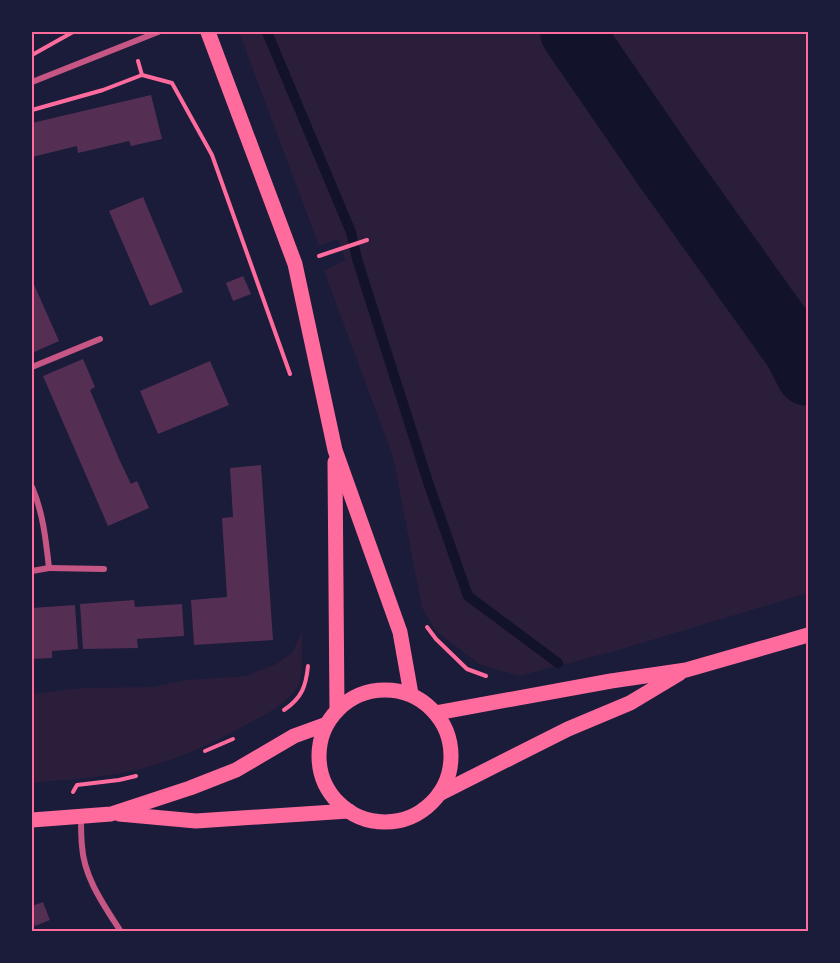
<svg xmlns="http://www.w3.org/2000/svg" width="840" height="963" viewBox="0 0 840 963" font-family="'Alegreya Sans',sans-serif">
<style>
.green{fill:#2a1e3b}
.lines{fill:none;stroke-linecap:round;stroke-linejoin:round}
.stream{stroke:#12122b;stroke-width:10}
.river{stroke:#12122b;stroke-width:64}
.building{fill:#542f53}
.path{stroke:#ff6b9d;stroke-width:4}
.minor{stroke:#c65784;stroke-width:6}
.primary{stroke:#ff6b9d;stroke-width:15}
.neatline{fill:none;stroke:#ff6b9d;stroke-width:2}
</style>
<rect width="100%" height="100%" fill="#1b1b3a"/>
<!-- green -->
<g class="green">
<path d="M239,32h569v561l-193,58 -96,25 -40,-12 -43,-33 -14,-23 -29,-151 -69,-186 21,-11 -7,-21 -19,7z"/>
<path d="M302,631c-1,16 3,40 -4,55 -10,17 -30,27 -47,36 -44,25 -91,46 -141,53 -26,4 -53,5 -78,8v-89l49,-6 71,-1 35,-7 59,-4 30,-12 16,-11z"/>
</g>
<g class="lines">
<!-- stream -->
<path class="stream" d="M267,32l84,200 6,27 72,226 39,111 90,67"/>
<!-- river -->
<path class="river" d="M572,32l93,135 130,182 13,25"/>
</g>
<!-- building -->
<g class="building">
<path d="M151,95l11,44 -31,7 -2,-5 -51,12 -1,-7 -45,11v-34z"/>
<path d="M143,197l40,95 -33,14 -41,-95z"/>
<path d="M243,276l8,18 -18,7 -7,-18z"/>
<path d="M32,280l27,61 -27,12z"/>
<path d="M83,359l12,28 -5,3 30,71 11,23 6,-3 12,27 -41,18 -65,-150z"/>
<path d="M210,361l19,44 -71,29 -18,-43z"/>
<path d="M261,465l12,175 -79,5 -3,-45 36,-3 -5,-79 11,-1 -3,-49z"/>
<path d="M134,600l1,7 47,-3 2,32 -47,3 1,9 -55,1 -3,-45z"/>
<path d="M75,605l3,44 -26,2v7l-20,1v-51z"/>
<path d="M43,902l7,18 -15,6 -3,-10v-10z"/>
</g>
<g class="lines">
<!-- path -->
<g class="path">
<path d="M32,55l41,-23"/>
<path d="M138,61l4,14 30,8 40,72 78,219"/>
<path d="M32,110l71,-20 39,-15"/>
<path d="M319,256l48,-16"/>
<path d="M427,627l9,12 31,30 19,7"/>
<path d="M284,710c18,-12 22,-24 24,-44"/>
<path d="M205,751l28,-12"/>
<path d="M73,792l4,-7 42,-5 17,-4"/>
</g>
<!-- minor -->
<g class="minor">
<path d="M32,82l126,-50"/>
<path d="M32,367l68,-28"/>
<path d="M32,487c11,25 14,54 17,81l-17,3"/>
<path d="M49,568l55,1"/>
<path d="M81,817c0,10 0,19 1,29 2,32 22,59 39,86"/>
</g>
<!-- primary -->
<g class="primary">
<path d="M208,32l87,232 40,186 65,182 11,62"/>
<path d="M335,462l2,248"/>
<circle cx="385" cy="756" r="66"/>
<path d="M436,713l175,-32 75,-11 122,-35"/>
<path d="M439,794l129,-65 62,-26 50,-30"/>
<path d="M119,814l77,7 153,-10"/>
<path d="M32,820l79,-6 79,-26 46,-18 58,-34 33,-12"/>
</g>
</g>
<!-- border -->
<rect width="840" height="963" fill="none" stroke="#1b1b3a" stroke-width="66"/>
<rect x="33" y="33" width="774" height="897" class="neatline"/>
</svg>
